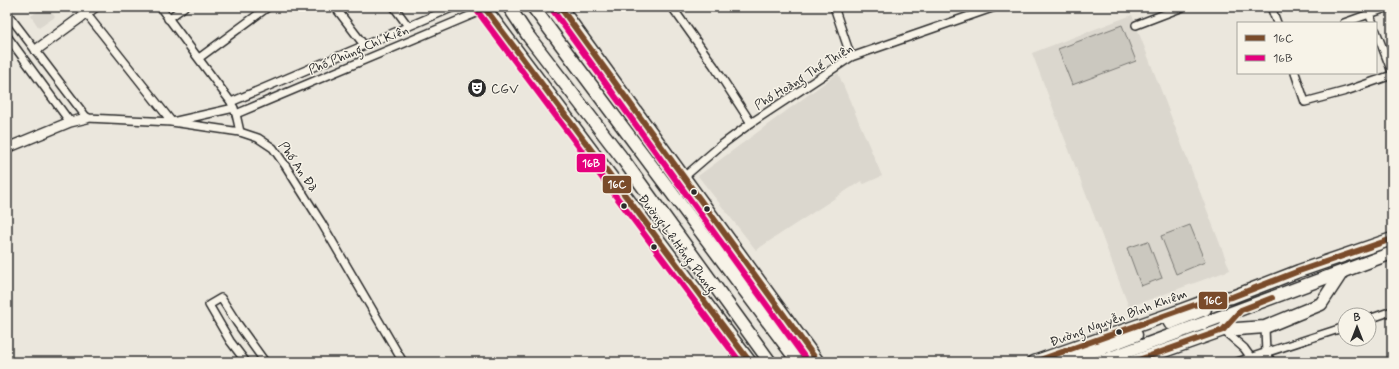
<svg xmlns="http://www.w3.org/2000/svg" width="1399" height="369" viewBox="0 0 1399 369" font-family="Mynerve,sans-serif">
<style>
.built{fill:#dbd7ce}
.green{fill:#cbc8bf;stroke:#7b7a75}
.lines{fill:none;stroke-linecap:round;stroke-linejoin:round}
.minor-casing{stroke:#2b2b2b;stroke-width:10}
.tertiary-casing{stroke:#2b2b2b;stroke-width:12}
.primary-casing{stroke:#2b2b2b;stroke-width:15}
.trunk-casing{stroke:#2b2b2b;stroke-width:15}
.minor{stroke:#f7f3e8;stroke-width:7}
.tertiary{stroke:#f7f3e8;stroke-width:9}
.primary{stroke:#f7f3e8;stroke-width:12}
.trunk{stroke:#f7f3e8;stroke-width:12}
.bus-1-casing{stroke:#f7f3e8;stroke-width:9}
.bus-2-casing{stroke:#f7f3e8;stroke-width:9}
.bus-1{stroke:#7a4b2a;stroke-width:6}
.bus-2{stroke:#e5007d;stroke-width:6}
.bus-dot{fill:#2b2b2b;stroke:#f7f3e8;stroke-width:1.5}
.labels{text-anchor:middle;stroke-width:3;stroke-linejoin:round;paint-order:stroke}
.street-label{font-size:13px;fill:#2b2b2b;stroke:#f7f3e8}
.poi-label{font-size:13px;fill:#2b2b2b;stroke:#f7f3e8;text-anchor:start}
.line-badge{stroke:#f7f3e8;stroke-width:1.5}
.badge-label{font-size:11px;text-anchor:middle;font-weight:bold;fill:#fff}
</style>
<rect width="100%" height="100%" fill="#ebe7dd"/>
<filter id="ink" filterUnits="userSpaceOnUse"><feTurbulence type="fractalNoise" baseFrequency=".025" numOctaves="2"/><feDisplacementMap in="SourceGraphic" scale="8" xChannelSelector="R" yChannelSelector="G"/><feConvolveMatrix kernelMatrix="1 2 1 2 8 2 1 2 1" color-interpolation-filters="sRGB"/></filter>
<g filter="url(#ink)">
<!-- built -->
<g class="built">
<path d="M44,7h4l7,10 -16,11 -8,-12z"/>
<path d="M1132,15l98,255 -101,37 -97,-254z"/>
<path d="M838,73l44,103 -18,8 -3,-3 -105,69 -58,-74z"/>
</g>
<!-- green -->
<g class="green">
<path d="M1122,25l14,36 -64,24 -14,-36z"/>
<path d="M1190,225l15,37 -29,12 -15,-38z"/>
<path d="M1148,241l14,37 -21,8 -14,-38z"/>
</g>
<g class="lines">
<defs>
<g id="minor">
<path d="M81,7l91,115 62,-14"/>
<path d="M160,7l71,95 5,12 4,18"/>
<path d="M335,7l29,38"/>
<path d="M394,7l14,19"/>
<path d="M672,7l42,59 37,57"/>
<path d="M834,7l17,50"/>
<path d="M1271,7l6,16"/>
<path d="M1366,7l7,16"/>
<path d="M7,13l80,105 85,4 68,10 18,6 15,10 12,17 36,57 82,140"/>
<path d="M168,19l16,-12"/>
<path d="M1344,23l45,-16"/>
<path d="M1136,25l47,-18"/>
<path d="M1376,31l16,41"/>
<path d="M7,36l63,86"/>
<path d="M199,58l69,-51"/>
<path d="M1295,73l10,29 41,-11 46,-16"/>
<path d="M231,102l223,-95"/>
<path d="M236,114l252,-106"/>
<path d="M684,177l36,-31 31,-23 100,-66 144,-50"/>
<path d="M1369,319l23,-8"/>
<path d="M1265,327l1,27 6,8"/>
<path d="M1223,330l21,18 10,14"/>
<path d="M246,362l-16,-21 -21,-36 12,-7 16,25 28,39"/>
<path d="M1237,362l108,-35"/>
</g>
<g id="tertiary">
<path d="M36,50l59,-43"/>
<path d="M7,148l63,-26 17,-4"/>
</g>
<g id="primary">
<path d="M484,7l266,355"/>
<path d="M509,7l20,30 93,121 148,204"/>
<path d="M533,7l265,355"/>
<path d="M560,7l258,355"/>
</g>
<g id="trunk">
<path d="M1170,323l35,-14"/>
<path d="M1223,330l42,-3 56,-23 21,-32"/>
<path d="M1034,362l137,-48 32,-12 29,-5 67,-26 93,-32"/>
<path d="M1066,362l70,-27"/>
<path d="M1099,362l293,-109"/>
<path d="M1133,362l90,-32 5,-6"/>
</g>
</defs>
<!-- minor casing -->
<use href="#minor" class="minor-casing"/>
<!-- tertiary casing -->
<use href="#tertiary" class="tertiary-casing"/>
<!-- primary casing -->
<use href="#primary" class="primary-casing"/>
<!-- trunk casing -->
<use href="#trunk" class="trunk-casing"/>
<!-- minor -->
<use href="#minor" class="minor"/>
<!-- tertiary -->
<use href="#tertiary" class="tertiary"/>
<!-- primary -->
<use href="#primary" class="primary"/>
<!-- trunk -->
<use href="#trunk" class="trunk"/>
<defs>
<g id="bus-1">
<path d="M484,7l266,355"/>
<path d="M560,7l258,355"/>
<path d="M1034,362l169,-60 29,-5 67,-26 93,-32"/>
<path d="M1133,362l90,-32 18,-20 31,-12"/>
</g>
<g id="bus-2">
<path d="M478,12l262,350"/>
<path d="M554,12l254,350"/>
</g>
</defs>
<!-- bus-1 casing -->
<use href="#bus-1" class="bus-1-casing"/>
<!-- bus-2 casing -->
<use href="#bus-2" class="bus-2-casing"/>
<!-- bus-1 -->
<use href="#bus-1" class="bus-1"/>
<!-- bus-2 -->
<use href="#bus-2" class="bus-2"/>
</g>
</g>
<!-- icons -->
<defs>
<symbol id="theatre-disc" viewBox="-11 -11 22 22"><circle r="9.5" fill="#2b2b2b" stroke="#f7f3e8"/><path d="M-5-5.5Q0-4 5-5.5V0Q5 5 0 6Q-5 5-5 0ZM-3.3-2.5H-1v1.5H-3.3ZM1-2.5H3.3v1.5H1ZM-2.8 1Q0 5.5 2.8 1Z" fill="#fff"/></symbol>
</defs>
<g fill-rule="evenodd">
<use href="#theatre-disc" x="466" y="77" width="22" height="22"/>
</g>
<!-- markers -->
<g class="bus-dot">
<circle cx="694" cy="192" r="3.5"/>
<circle cx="624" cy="206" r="3.5"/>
<circle cx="707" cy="209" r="3.5"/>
<circle cx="654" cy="247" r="3.5"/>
<circle cx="1119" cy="332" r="3.5"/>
</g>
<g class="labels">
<!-- street labels -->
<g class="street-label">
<text transform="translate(358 49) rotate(-23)" y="5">Phố Phùng Chí Kiên</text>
<text transform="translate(803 76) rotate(-32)" y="5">Phố Hoàng Thế Thiện</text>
<text transform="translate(299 166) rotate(55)" y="5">Phố An Đà</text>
<text transform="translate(678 243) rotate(53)" y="5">Đường Lê Hồng Phong</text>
<text transform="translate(1118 317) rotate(-20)" y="5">Đường Nguyễn Bỉnh Khiêm</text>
</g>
<!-- poi labels -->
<g class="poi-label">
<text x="491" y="93">CGV</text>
</g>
</g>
<g class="line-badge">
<rect x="576" y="153" width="30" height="20" rx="4" fill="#e5007d"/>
<rect x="602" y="175" width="30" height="19" rx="4" fill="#7a4b2a"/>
<rect x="1198" y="291" width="30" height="19" rx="4" fill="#7a4b2a"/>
</g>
<g class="badge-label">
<text x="591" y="167">16B</text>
<text x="617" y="188">16C</text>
<text x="1213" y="304">16C</text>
</g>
<!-- margin -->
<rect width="1399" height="369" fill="none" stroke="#f7f3e8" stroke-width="24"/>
<rect x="12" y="12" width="1375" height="345" fill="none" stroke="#2b2b2b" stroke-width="1.5" filter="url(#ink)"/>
<!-- legend -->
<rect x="1237" y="22" width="140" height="52" fill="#f7f3e8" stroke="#a5a39c"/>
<rect x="1245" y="35" width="20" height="6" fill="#7a4b2a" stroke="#a5a39c"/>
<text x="1273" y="42" font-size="12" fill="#2b2b2b">16C</text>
<rect x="1245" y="55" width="20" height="6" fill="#e5007d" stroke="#a5a39c"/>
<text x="1273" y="62" font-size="12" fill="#2b2b2b">16B</text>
<!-- north arrow -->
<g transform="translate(1357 327)"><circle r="19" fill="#f7f3e8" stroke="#a5a39c"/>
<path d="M0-3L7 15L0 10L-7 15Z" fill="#2b2b2b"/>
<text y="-6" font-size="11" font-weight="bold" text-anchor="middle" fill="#2b2b2b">B</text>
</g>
</svg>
